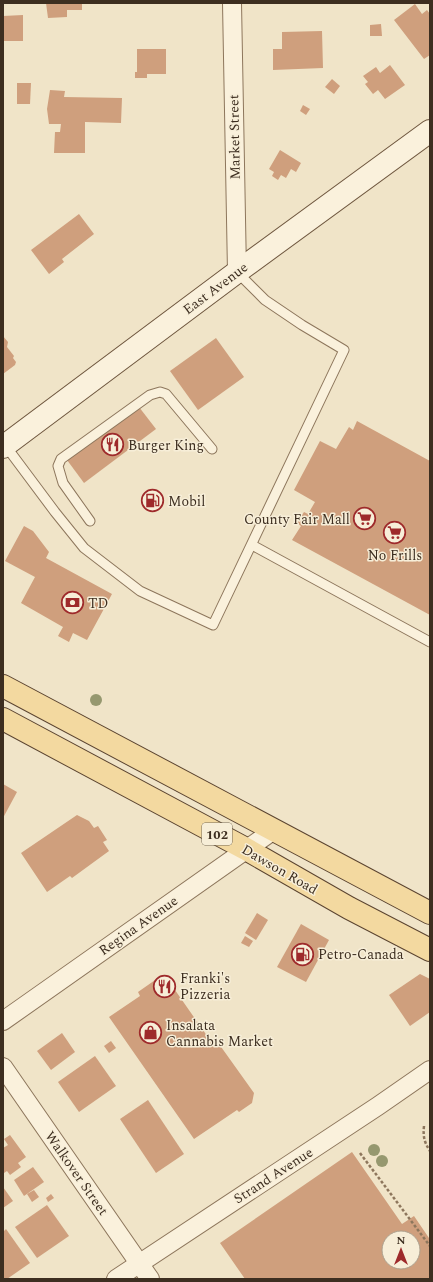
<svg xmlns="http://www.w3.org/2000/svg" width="433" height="1282" viewBox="0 0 433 1282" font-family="Spectral,serif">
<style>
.building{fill:#cf9f7d;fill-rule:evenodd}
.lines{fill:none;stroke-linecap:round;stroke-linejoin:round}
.lane-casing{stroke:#8d765c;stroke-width:11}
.street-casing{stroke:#8d765c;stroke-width:20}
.secondary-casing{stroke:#6f573f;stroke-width:24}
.primary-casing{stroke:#5b4430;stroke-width:24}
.path{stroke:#8d765c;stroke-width:2.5;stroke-dasharray:3 2;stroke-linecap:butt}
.lane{stroke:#faf1dc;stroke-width:9}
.street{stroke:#faf1dc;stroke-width:18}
.secondary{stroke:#faf1dc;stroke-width:22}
.primary{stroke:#f3d9a0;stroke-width:22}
.tree{fill:#96986f}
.labels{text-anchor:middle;stroke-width:3;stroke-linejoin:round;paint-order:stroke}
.shield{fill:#f7eed8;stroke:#756857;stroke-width:1}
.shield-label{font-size:13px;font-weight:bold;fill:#3d2e20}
.street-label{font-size:14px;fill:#3d2e20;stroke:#f7eed8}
.poi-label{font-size:14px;fill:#3d2e20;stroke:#f7eed8;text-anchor:start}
</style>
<rect width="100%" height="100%" fill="#f0e4c8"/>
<!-- building -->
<g class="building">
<path d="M46,3h36v7h-15v7l-19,1z"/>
<path d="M415,4l7,10 5,-4 3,4v41l-6,4 -30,-39z"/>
<path d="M23,15v26h-20v-25z"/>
<path d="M381,24l1,12h-12v-11z"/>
<path d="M322,31l1,37 -50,2v-21h9v-17z"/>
<path d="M137,49h29v25h-19v4h-12v-6h2z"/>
<path d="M390,65l15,20 -20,14 -7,-9 -5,4 -8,-10 3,-2 -5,-6 13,-9 4,6z"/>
<path d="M332,79l8,7 -6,8 -9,-7z"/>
<path d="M17,83h14l-1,21h-13z"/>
<path d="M50,90l15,1 -1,6 58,1 -1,25 -36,-1v31h-31l1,-21h5l1,-8h-12l-2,-15z"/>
<path d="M303,105l7,4 -4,6 -6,-4z"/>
<path d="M280,150l21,13 -5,9 -5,-3 -5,9 -5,-3 -3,5 -6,-4 2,-4 -5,-3z"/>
<path d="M79,214l15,20 -32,25 2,3 -15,12 -18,-24z"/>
<path d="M3,336l5,6 -1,5 7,9 -1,2 3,4 -1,3 -12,9z"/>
<path d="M216,338l28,39 -46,33 -28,-39z"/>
<path d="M139,407l17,22 -72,54 -17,-23z"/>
<path d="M357,421l73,40v154l-138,-75 9,-14 -4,-3 7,-11 4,2 7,-12 -21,-12 26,-49 16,8 13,-22 4,3z"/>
<path d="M24,526l9,5 16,21 -3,6 66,36 -25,46 -14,-7 -4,9 -11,-6 5,-9 -42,-24 14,-26 -30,-16z"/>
<path d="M3,784l14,8 -14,26z"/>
<path d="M77,815l12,6 5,7 4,-2 9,14 -4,2 6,9 -37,27 -2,-2 -23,16 -26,-39z"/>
<path d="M257,913l11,7 -12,20 -11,-7z"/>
<path d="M301,924l28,16 -23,42 -29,-15z"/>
<path d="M245,936l8,5 -4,6 -8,-4z"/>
<path d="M420,974l10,5v33l-20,14 -21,-31z"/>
<path d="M158,978l10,2 44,63 7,1 35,49 -2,10 -13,9 -2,-2 -43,29 -85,-122 31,-21 -2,-4z"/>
<path d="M62,1033l13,19 -24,18 -14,-19z"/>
<path d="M111,1041l5,7 -7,5 -5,-7z"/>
<path d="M95,1056l21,30 -37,26 -21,-30z"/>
<path d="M148,1100l36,54 -28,19 -36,-54z"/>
<path d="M10,1135l16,22 -8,6 3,4 -11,8 -3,-4 -3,2 -1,-1v-24l5,-3 -4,-6z"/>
<path d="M352,1152l50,72 12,-8 15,22 1,-1v42h-185l-25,-36zM389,1238h24v24h-24z"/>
<path d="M33,1167l11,15 -20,14 -10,-16z"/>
<path d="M3,1187l10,14 -10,7z"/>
<path d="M34,1190l5,7 -7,5 -5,-8z"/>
<path d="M51,1194l3,4 -6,4 -2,-4z"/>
<path d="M47,1205l22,31 -32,22 -22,-31z"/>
<path d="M6,1229l24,34 -23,16h-4v-47z"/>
</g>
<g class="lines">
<defs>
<g id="lane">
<path d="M5,445l50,67 29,36 56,43 73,34 131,-275 -42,-25 -37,-25 -28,-28"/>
<path d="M90,521l-27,-38 -5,-17 3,-7 89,-64 10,-3 6,2 46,55"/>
<path d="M252,545l178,97"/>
</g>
<g id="street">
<path d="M232,3l5,269"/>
<path d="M3,1021l271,-191"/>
<path d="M3,1067l147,212"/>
<path d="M116,1279l262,-173 52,-36"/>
</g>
<path id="secondary" d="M3,447l234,-175 193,-141"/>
<g id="primary">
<path d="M3,686l427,227"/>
<path d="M3,719l243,130 103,59 81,42"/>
</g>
</defs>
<!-- lane casing -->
<use href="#lane" class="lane-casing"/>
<!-- street casing -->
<use href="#street" class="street-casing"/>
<!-- secondary casing -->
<use href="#secondary" class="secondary-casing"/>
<!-- primary casing -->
<use href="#primary" class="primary-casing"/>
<!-- path -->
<g class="path">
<path d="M424,1126c-1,10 0,16 6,25"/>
<path d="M360,1153l70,93"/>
</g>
<!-- lane -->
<use href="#lane" class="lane"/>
<!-- street -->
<use href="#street" class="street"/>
<!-- secondary -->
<use href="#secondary" class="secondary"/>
<!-- primary -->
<use href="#primary" class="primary"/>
</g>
<!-- trees -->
<g class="tree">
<circle cx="96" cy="700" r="6"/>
<circle cx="374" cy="1150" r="6"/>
<circle cx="382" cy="1161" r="6"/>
</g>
<!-- icons -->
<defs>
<symbol id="restaurant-ring" viewBox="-11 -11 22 22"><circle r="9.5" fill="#f7eed8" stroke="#9e2a2b" stroke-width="1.5"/><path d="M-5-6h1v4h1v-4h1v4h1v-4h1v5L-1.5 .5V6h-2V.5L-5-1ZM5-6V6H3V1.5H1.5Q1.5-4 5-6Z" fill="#9e2a2b"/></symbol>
<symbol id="fuel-ring" viewBox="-11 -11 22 22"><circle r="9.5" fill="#f7eed8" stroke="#9e2a2b" stroke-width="1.5"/><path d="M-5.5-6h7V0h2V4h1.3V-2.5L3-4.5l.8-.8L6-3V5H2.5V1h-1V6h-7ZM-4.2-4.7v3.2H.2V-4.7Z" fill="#9e2a2b"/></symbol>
<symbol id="supermarket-ring" viewBox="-11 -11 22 22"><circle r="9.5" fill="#f7eed8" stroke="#9e2a2b" stroke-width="1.5"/><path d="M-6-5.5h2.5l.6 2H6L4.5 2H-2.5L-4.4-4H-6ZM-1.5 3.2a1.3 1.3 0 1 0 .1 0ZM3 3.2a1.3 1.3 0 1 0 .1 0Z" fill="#9e2a2b"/></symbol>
<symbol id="bank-ring" viewBox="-11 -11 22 22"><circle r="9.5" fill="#f7eed8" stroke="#9e2a2b" stroke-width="1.5"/><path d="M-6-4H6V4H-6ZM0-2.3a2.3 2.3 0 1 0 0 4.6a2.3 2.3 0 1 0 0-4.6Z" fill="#9e2a2b"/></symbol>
<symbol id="shop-ring" viewBox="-11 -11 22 22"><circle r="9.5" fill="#f7eed8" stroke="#9e2a2b" stroke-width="1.5"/><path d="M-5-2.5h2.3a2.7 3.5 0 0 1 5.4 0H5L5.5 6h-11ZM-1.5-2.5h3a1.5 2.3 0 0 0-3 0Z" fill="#9e2a2b"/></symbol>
</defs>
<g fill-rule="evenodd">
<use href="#restaurant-ring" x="100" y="432" width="25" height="25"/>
<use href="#fuel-ring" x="140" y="488" width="25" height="25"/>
<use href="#supermarket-ring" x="352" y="506" width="25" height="25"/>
<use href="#supermarket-ring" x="382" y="520" width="25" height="25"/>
<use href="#bank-ring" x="60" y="590" width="25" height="25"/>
<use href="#fuel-ring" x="290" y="942" width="25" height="25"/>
<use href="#restaurant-ring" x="152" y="974" width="25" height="25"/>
<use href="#shop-ring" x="138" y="1020" width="25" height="25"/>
</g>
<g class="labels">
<!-- shield labels -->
<rect class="shield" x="202" y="823" width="30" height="22" rx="3"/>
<g class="shield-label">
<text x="217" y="839">102</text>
</g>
<!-- street labels -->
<g class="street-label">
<text transform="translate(234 137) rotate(-91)" y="5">Market Street</text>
<text transform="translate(215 288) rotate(-37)" y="5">East Avenue</text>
<text transform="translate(280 869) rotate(30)" y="5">Dawson Road</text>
<text transform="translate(138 925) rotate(-35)" y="5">Regina Avenue</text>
<text transform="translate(77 1173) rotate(55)" y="5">Walkover Street</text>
<text transform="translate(273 1175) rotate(-33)" y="5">Strand Avenue</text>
</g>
<!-- poi labels -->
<g class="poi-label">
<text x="128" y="450">Burger King</text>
<text x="168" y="506">Mobil</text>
<text x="350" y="524" text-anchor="end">County Fair Mall</text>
<text x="395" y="560" text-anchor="middle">No Frills</text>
<text x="88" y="608">TD</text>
<text x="318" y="959">Petro-Canada</text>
<text x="180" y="983">Franki's<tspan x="180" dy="16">Pizzeria</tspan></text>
<text x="166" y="1030">Insalata<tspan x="166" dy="16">Cannabis Market</tspan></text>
</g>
</g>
<!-- border -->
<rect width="433" height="1282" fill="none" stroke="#3d2e20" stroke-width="8"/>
<!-- north arrow -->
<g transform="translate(401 1250)"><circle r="19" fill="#f7eed8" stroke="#ada18e"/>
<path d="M0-3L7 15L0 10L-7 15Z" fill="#9e2a2b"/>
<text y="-6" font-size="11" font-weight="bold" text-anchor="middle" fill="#3d2e20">N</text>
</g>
</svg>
